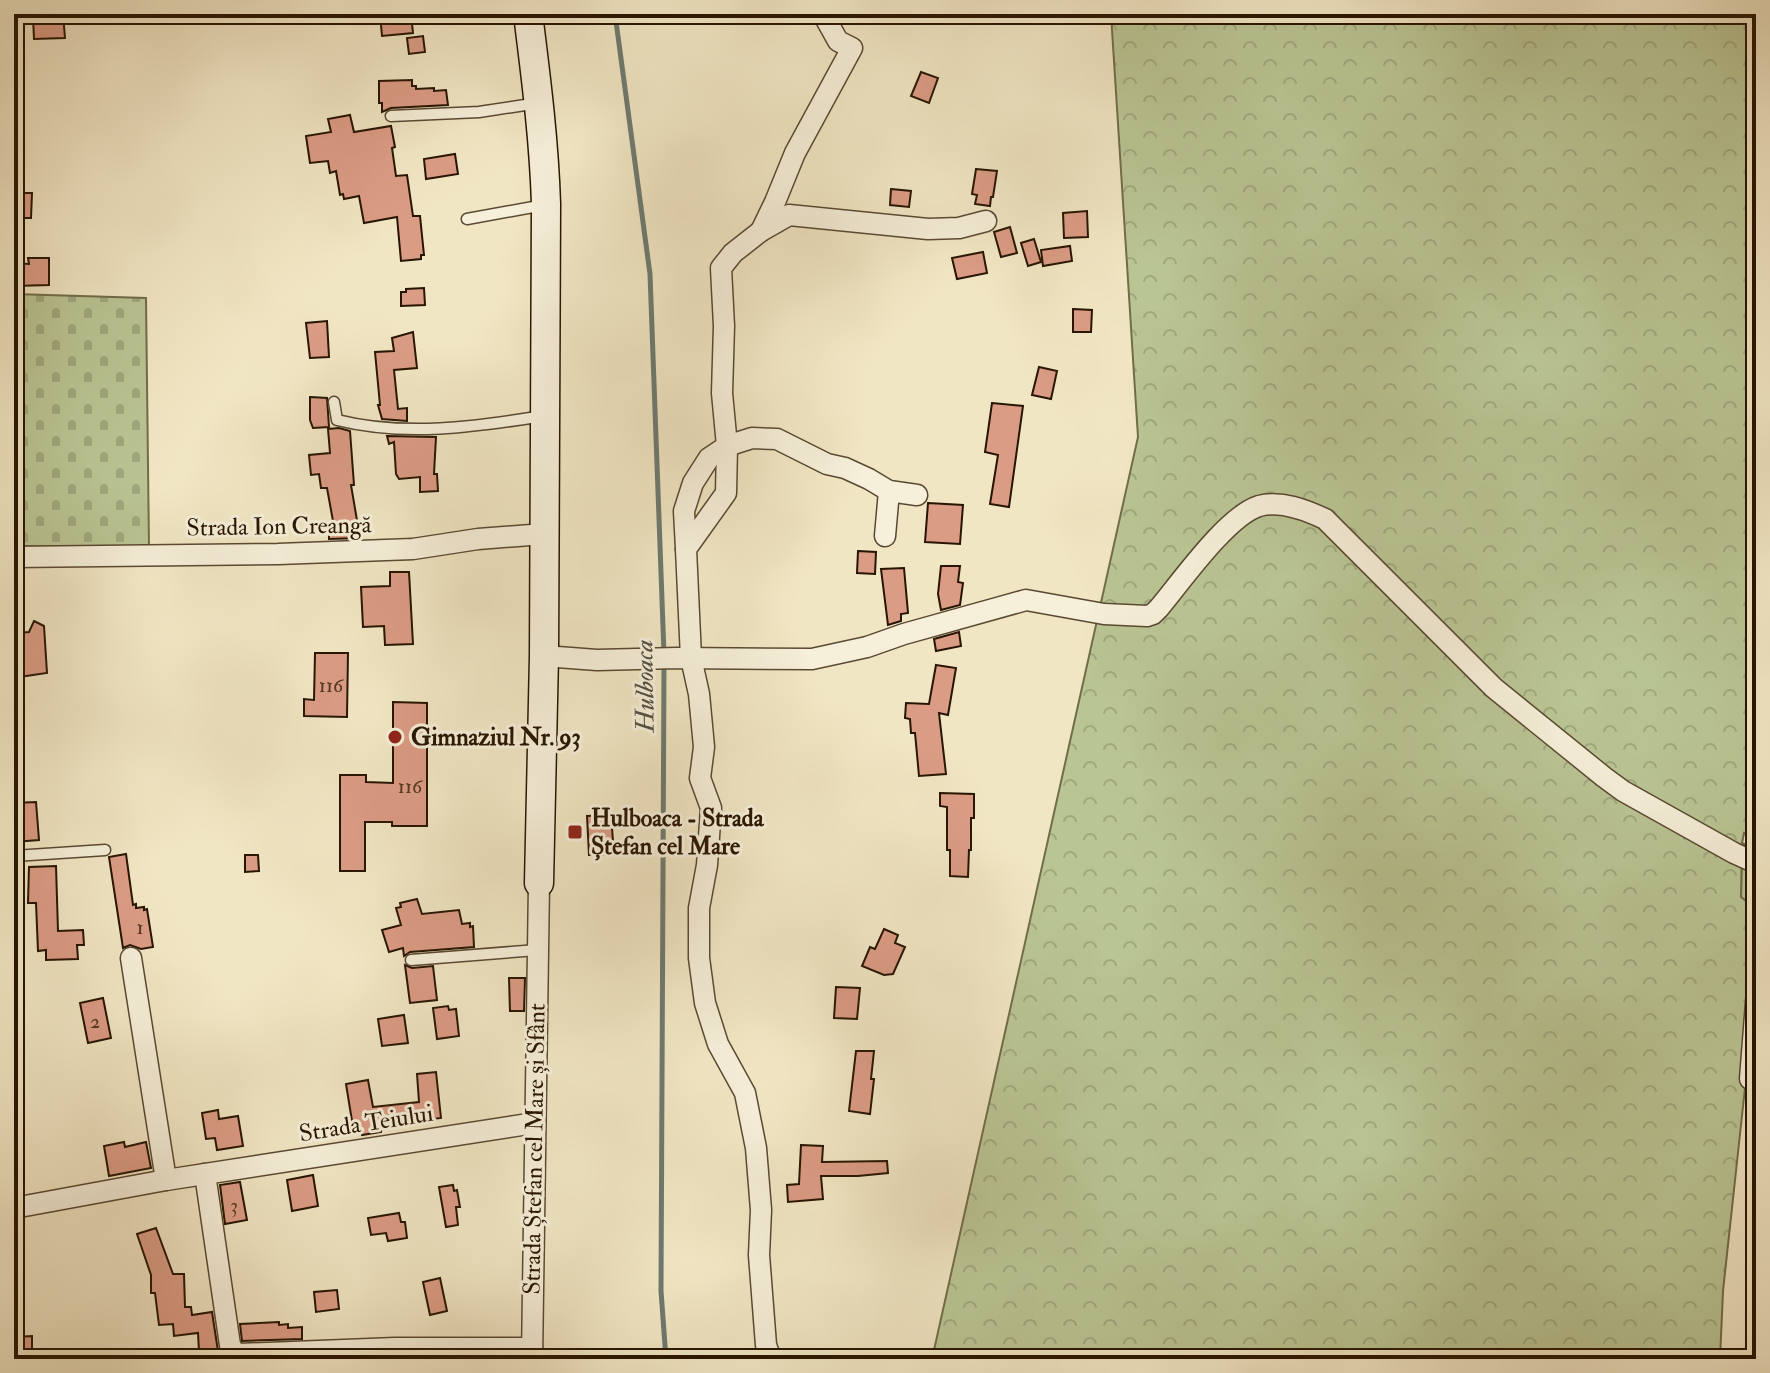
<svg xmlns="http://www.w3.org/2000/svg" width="1770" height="1373" viewBox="0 0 1770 1373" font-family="'IM FELL Double Pica',serif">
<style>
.grass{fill:url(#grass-dots);stroke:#716d4a;stroke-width:2}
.forest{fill:url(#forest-crowns);stroke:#716d4a;stroke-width:2}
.cemetery{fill:url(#cemetery-stones);stroke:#716d4a;stroke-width:2}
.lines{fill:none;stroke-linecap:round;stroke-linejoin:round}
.stream{stroke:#6e7a70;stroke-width:5}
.building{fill:#db9c85;stroke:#281501;stroke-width:2}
.lane-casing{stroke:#5a4932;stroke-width:13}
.street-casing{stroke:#5a4932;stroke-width:23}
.secondary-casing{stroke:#281501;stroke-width:31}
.lane{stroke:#f6efd9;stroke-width:10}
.street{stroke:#f6efd9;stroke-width:20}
.secondary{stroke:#f6efd9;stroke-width:28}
.poi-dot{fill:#8f2418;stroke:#f6efd9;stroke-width:3}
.labels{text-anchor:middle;stroke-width:6;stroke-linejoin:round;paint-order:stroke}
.number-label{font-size:20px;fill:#553722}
.street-label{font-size:24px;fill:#281501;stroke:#f6efd9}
.poi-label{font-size:24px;font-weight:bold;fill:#281501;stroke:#f6efd9;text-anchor:start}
.water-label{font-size:26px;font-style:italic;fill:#515042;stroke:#f6efd9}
</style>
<defs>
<pattern id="grass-dots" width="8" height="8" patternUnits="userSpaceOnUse" patternTransform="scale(2)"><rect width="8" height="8" fill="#bac594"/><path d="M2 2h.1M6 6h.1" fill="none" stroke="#a0a87e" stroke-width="1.8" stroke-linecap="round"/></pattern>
<pattern id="forest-crowns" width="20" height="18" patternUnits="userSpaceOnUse" patternTransform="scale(2)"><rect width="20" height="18" fill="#bac594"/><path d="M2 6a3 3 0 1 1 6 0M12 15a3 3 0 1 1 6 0" fill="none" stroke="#a0a87e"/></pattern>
<pattern id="cemetery-stones" width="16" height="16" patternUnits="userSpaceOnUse" patternTransform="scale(2)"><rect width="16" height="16" fill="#bac594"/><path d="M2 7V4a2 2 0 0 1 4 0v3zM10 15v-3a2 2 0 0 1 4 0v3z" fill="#a0a87e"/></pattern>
</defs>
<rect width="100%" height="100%" fill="#f1e6c4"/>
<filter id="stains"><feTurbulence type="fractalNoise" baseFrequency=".0025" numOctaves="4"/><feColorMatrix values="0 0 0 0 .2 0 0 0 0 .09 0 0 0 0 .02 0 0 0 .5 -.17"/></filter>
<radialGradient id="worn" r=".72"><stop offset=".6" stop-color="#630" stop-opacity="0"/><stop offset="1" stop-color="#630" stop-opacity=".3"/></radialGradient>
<!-- grass -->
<path class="grass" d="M1742,843l14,7v237l-11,1 9,-181 -13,-9z"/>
<!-- forest -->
<path class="forest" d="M1111,14h645v825l-12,-6 -2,10 -1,54 13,10 -9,181 -22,203 -3,68h-788l206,-922z"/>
<!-- cemetery -->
<path class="cemetery" d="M14,294l132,4 3,250 -135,-2z"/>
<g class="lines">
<!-- stream -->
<g class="stream">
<path d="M615,14l35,260 14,380"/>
<path d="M664,664l-3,627 5,68"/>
</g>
</g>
<!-- building -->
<g class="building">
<path d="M40,14h23l2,24 -31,1 -1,-22h7z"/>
<path d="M380,14h31l2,19 -31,3z"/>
<path d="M423,36l2,16 -16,2 -2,-16z"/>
<path d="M921,72l17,6 -9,25 -18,-7z"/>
<path d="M412,80v6h4v3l18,-1v3l12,-1 2,15 -57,3 -9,4v-9h-3v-22z"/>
<path d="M350,115l4,17 37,-6 4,21 -3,1 4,28 11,-1 6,41h7l4,39h-3v4l-20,2 -4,-44 -33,6 -5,-27 -15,3 -1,-5 -3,1 -4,-24 -6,2 -2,-12 -18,2 -4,-27 25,-4 -3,-13z"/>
<path d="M455,154l3,20 -32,5 -2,-20z"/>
<path d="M976,169l21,2 -4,26h-2l-1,9 -15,-2 2,-9 -5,-1z"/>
<path d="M891,189l20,2 -2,16 -19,-2z"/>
<path d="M14,193h18l-1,25h-17z"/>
<path d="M1087,211l1,26 -24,1 -1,-25z"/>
<path d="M1010,227l7,26 -16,4 -7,-25z"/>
<path d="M1034,239l7,23 -13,4 -7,-23z"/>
<path d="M1070,246l2,15 -29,5 -2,-16z"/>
<path d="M983,252l4,21 -30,6 -5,-21z"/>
<path d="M28,258h21v27l-35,1v-23l15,1z"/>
<path d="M424,288l1,17 -24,1v-14h5v-3z"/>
<path d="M1073,309l19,1 -1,22h-18z"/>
<path d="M327,321l2,36 -19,1 -4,-35z"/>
<path d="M413,332l4,36 -23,2 4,39 9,-1v13l-25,-2 -4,-14h2l-5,-53 19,-1 -2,-13z"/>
<path d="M1039,367l18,4 -6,28 -19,-4z"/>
<path d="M310,397l17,1 2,29 -16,1 -3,-8z"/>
<path d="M992,403l31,3 -14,101 -19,-3 8,-49 -13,-3z"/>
<path d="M339,428l11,3 4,54h-3l9,53 -31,1v-7h6l-8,-44h-6l-2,-14 -8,1 -2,-20 21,-2 -2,-24z"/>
<path d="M387,436l49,1 -2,37h3l1,17 -18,1v-15l-21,2 -3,-5 -2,-32 -5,2z"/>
<path d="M928,503l35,2 -3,39 -35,-2z"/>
<path d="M858,551l18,1 -1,22 -18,-1z"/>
<path d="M941,566h19l-2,16 5,1 -3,22 -19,5 -3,-16z"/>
<path d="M904,568l4,45 -7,1v7l-13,4 -7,-56z"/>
<path d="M390,572h19l4,72 -28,1 -1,-19 -21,1 -2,-40 29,-1z"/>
<path d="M34,621l10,5 3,47 -28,4v-15h-5v-29l15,-1z"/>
<path d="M959,632l2,14 -25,5 -2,-12z"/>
<path d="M315,653h33l-1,64 -43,-1v-17l10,1z"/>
<path d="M936,665l20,3 -8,47 -9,-2 7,61 -27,2 -4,-43h-4l-1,-14 -5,-1 1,-15 23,1z"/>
<path d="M393,702l34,1v123h-35v-4h-27v49h-25v-96h26v7l27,1z"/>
<path d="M940,793l34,1v24h-3v32h-2l-1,27 -18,-1v-26h-3v-43l-7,-1z"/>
<path d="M36,802l3,38 -25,2v-39z"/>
<path d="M611,815l3,39 -25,1 -2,-39z"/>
<path d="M126,854l7,51 3,-1v4l8,-1v3l3,-1 6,38 -12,2 -11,-4 -7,3 -14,-91z"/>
<path d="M245,855h13l1,16 -14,1z"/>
<path d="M56,866l2,65 25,-1 1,15h-7l1,14 -32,1v-10l-8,1 -2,-48h-8l1,-36z"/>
<path d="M417,899l5,15 37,-4 3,14 8,-1v4l3,-1 1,21 -64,5 -6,4 -1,-8 -14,4 -7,-22 19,-5 -5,-17 5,-1 -1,-4z"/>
<path d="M884,929l14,6 -3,8 10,4 -12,27 -9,1 -22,-9 8,-19 5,2z"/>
<path d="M405,965l7,3 21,-2 4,34 -27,3z"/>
<path d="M509,978h16l-1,33h-14z"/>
<path d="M836,987l24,1 -3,31 -23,-1z"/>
<path d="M103,998l8,40 -23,5 -8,-40z"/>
<path d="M448,1006l1,4 7,-1 3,27 -22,3 -4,-31z"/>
<path d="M404,1015l4,28 -26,3 -4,-27z"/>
<path d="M856,1051h18l-3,28h3l-4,35 -21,-3z"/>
<path d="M436,1072l5,46 -60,8v6l-19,3 -2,-9 -7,1 -7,-43 22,-4 5,27 46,-5 -2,-28z"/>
<path d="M218,1110l1,9 19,-3 5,30 -26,4 -2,-12 -9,1 -4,-26z"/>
<path d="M124,1142l1,5 21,-5 5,26 -42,8 -5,-30z"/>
<path d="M801,1145l22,1 -1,16 65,-1 1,12 -30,3h-37l2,23 -35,3 -1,-17 12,-1z"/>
<path d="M313,1175l5,31 -26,5 -5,-31z"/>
<path d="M240,1182l7,38 -22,4 -5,-39z"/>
<path d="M453,1185l1,6 3,-1 3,17h-4l2,18 -12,2 -7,-40z"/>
<path d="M399,1213l2,9h4l2,16 -19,3 -2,-8 -15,2 -3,-17z"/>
<path d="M156,1228l17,46h11l1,33h6l1,8 20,-3 6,39 -19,1 -1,-19 -24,3 -1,-12 -14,1 -4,-32h-4v-18l-14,-41z"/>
<path d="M440,1278l7,33 -17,4 -7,-33z"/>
<path d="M337,1290l2,19 -23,3 -2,-20z"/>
<path d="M279,1322v3l9,-1v4l14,-1v12l-60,2 -2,-17z"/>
<path d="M32,1336v19l-18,1v-19z"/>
</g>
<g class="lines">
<defs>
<g id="lane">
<path d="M391,116l88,-4 59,-9"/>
<path d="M467,219l77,-14"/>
<path d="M334,402l3,18c68,17 138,7 206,-4"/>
<path d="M14,856l91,-6"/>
<path d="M411,960l126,-10"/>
</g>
<g id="street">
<path d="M761,231l14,-29 20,-49 57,-105 -14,-7 -15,-27"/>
<path d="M885,536l4,-45"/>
<path d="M686,549l-2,-38 9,-28 16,-25 18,-12 25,-8 25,1 50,25 18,4 24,11 20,12 28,4"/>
<path d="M14,557l264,-3 135,-5 65,-10 66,-5"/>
<path d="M544,656l53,4 80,-2 135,1 55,-12 37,-13 122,-34 78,14 43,2 6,-2 6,-6c22,-26 68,-92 100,-102 22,-6 47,4 66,13l169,169 110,89 19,14 111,62 22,10"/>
<path d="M131,958l35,222"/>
<path d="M1750,1079l6,-76"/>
<path d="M205,1174l25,171 4,7 5,2 156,-6h137"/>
<path d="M14,1208l152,-28 369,-57"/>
<path d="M532,1359l7,-476"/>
<path d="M771,1359l-5,-14 -7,-90 2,-45 -5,-62 -11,-55 -27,-49 -13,-41 -6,-45v-50l8,-43 4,-57 -11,-30 4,-31 -5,-53 -8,-36 -5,-109 40,-56 1,-47 -5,-53 2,-67 -3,-58 12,-15 28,-22 28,-16 139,14 31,-1 27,-7"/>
</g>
<path id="secondary" d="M528,14c8,64 16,126 18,190l-2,452 -5,227"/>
</defs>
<!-- lane casing -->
<use href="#lane" class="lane-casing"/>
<!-- street casing -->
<use href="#street" class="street-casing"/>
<!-- secondary casing -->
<use href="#secondary" class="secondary-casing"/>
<!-- lane -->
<use href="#lane" class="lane"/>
<!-- street -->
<use href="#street" class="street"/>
<!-- secondary -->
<use href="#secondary" class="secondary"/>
</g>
<!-- markers -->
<g class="poi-dot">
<circle cx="395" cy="737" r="8"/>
<rect x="567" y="824" width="16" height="16" rx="4"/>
</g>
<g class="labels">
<!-- number labels -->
<g class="number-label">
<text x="331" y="692">116</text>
<text x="410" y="793">116</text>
<text x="140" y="934">1</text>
<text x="95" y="1028">2</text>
<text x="234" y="1212">3</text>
</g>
<!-- street labels -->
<g class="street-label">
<text transform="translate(279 526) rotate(-1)" y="8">Strada Ion Creangă</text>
<text transform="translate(366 1123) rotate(-9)" y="8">Strada Teiului</text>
<text transform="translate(534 1149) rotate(-89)" y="8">Strada Ștefan cel Mare și Sfânt</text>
</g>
<!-- poi labels -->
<g class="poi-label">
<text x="411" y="745">Gimnaziul Nr. 93</text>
<text x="591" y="826">Hulboaca - Strada<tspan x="591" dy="28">Ștefan cel Mare</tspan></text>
</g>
<!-- water labels -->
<g class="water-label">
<text transform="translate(644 686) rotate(-91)" y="9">Hulboaca</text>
</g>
</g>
<!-- margin -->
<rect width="1770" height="1373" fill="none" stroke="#f1e6c4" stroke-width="48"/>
<rect x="16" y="16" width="1738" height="1341" fill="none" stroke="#281501" stroke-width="4"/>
<rect x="24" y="24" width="1722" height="1325" fill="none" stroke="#281501" stroke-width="2"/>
<rect width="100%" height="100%" filter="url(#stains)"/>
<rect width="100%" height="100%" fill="url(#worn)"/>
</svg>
